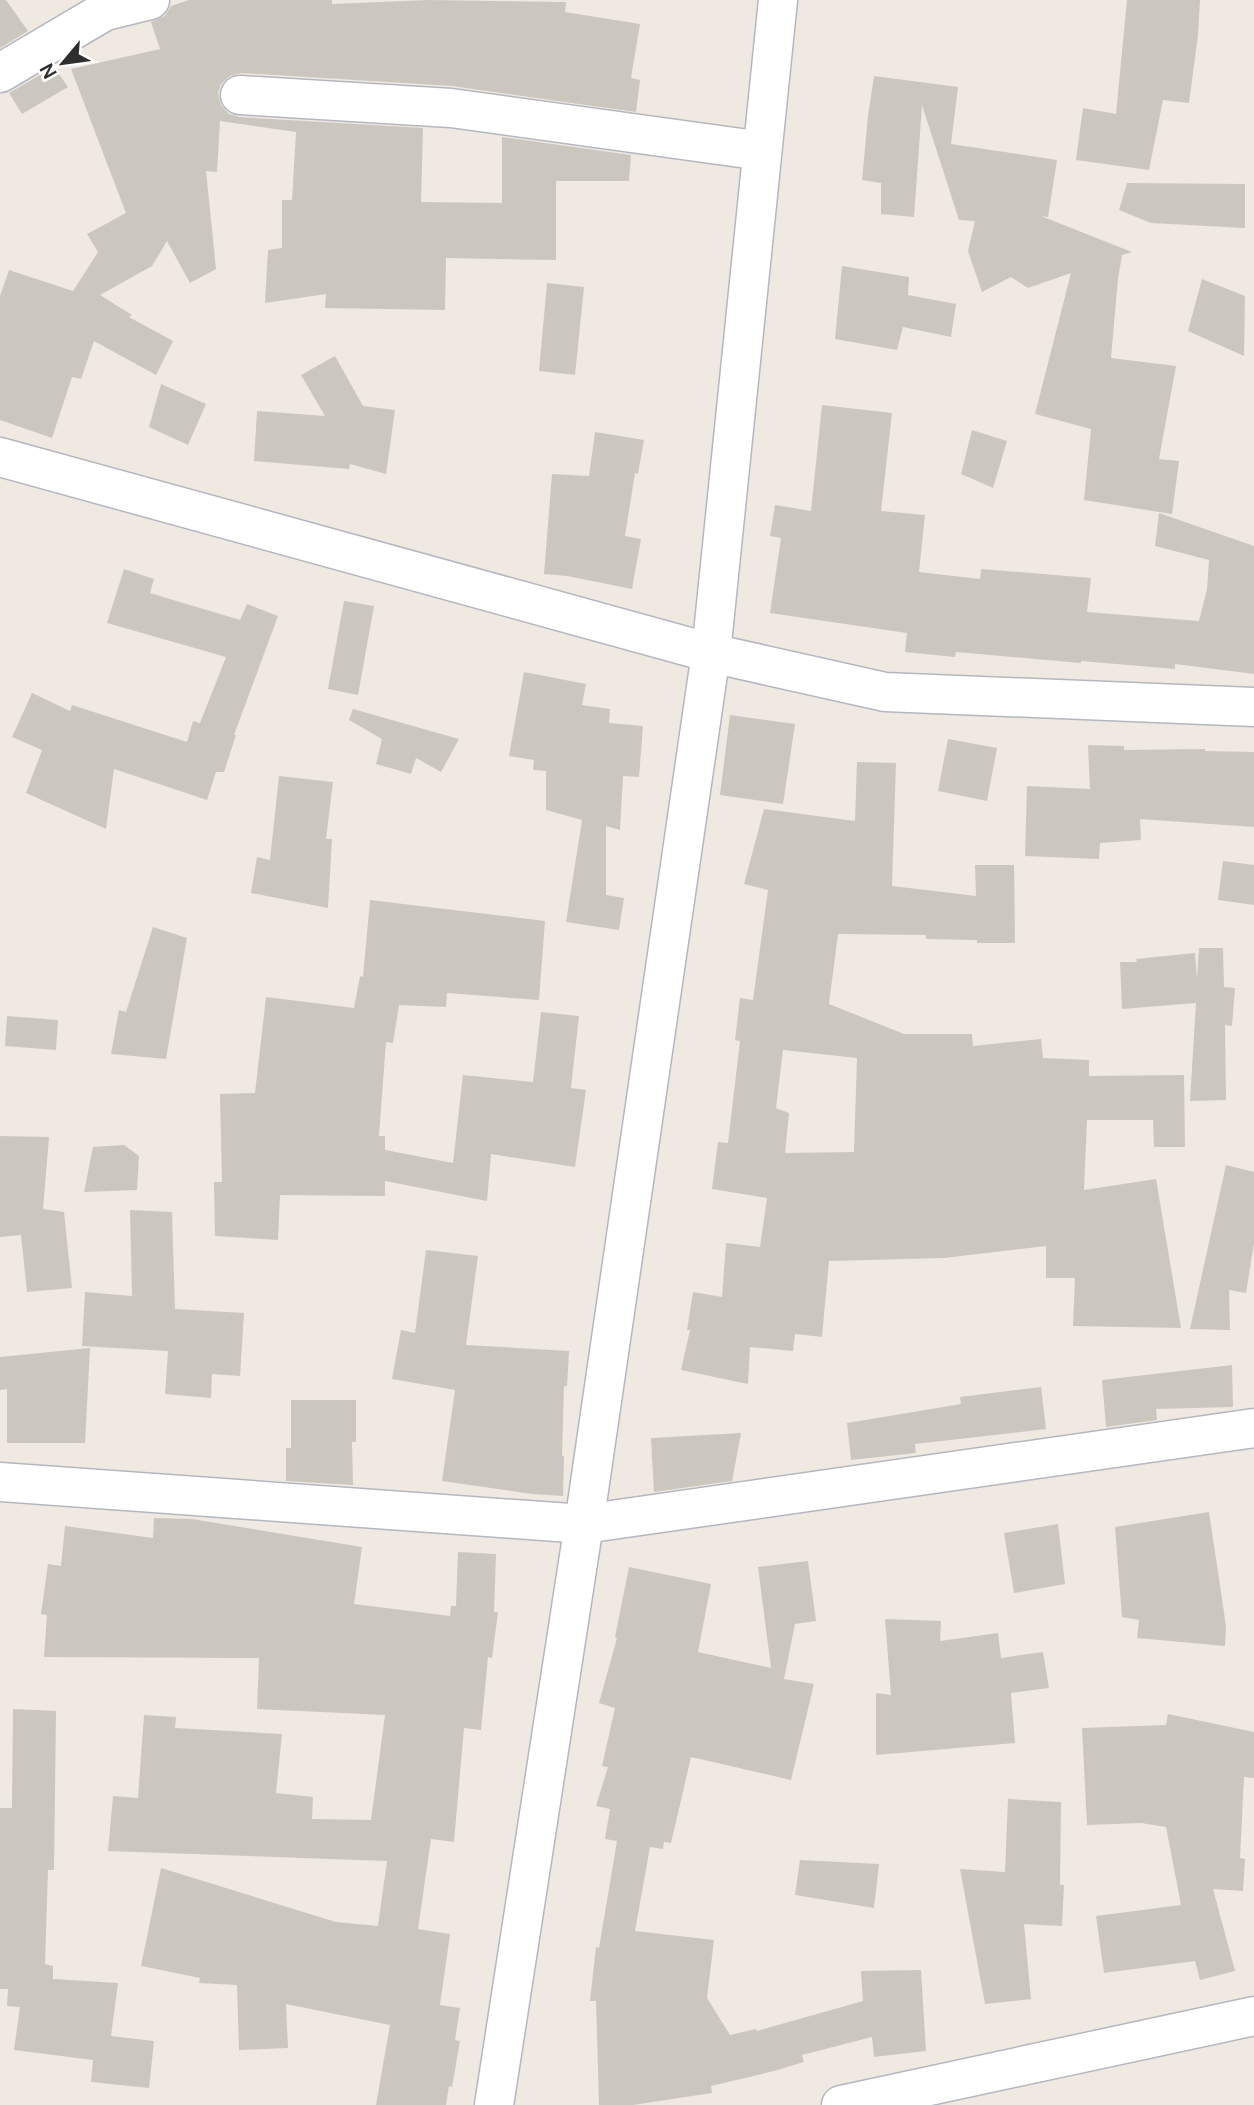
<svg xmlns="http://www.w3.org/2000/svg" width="1254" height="2105" viewBox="0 0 1254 2105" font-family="Manrope,sans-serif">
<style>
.building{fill:#cbc7bf;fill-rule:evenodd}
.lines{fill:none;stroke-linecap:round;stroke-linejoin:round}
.street-casing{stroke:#b4b7c1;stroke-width:41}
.street{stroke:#fff;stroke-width:38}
</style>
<rect width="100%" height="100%" fill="#efe9e1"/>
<!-- building -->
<g class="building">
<path d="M0,0h6l22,31 -28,17z"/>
<path d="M189,0h143v4l96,-4 138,2 -1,10 75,12 -9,54 9,2 -4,32 -184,-26 -211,-13 -11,3 -9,8 -3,9 3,12 8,9 10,3 184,11 -2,74 81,1v-66l129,18 -2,26h-73v79l-110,-2 -1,52 -120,-2 1,-14 -61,9 3,-53 14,-2v-48h10l4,-68 -76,-11 -3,51 -11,-1 10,98 -26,14 -23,-42 -15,25 -52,29 32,20 -3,2 44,24 -17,34 -62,-34 -13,38 -9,-2 -20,61 -52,-18v-124l9,-26 64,21 25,-39 -11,-18 39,-21 -55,-144 89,-20 -9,-27 14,-6 6,-10z"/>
<path d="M1127,0h73l-2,35 -9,68 -26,-3 -14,70 -73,-10 7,-52 33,6z"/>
<path d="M54,67l14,20 -46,27 -13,-21z"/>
<path d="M874,76l84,11 -7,57 106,16 -9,57 -7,-1 91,36 -10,3 -4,24 -7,79 65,8 -17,93 20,2 -7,53 -88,-14 7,-71 -56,-15 36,-141 -43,15 -17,-11 -29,15 -14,-41 7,-30 -16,-1 -37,-115 -8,112 -33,-3v-31l-19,-3 6,-64z"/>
<path d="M1127,183l118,1v44l-94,-5 -32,-13z"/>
<path d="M842,266l67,11 -1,18 48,9 -5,33 -48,-10 -6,23 -62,-11z"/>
<path d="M1202,279l43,17 -1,60 -56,-25z"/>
<path d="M547,283l37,4 -9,88 -36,-4z"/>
<path d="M335,356l28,50 32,4 -9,64 -36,-10 -1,5 -95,-8 3,-50 68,5 -24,-41z"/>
<path d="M161,384l45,20 -18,41 -39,-18z"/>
<path d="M822,405l70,8 -11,98 44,4 -6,57 61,7 1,-10 110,9 -4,34 112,9 8,-32 2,-29 -54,-14 4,-33 95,33v128l-79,-10v5l-94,-8v2l-125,-11 -1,5 -50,-5 2,-19 -137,-20 11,-75 -11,-2 5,-31 36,6z"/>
<path d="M972,430l35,11 -14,47 -32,-14z"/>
<path d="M595,432l49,8 -6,34 -3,-1 -10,63 16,3 -9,50 -65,-13 -23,-2 8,-100 37,2z"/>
<path d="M124,569l30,10 -4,14 90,27 7,-16 31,12 -44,119h2l-12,37h-8l-9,28 -93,-31 -8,60 -80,-36 16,-43 -30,-13 20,-44 38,18 2,-6 115,37 6,-21 7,2 26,-66 -119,-34z"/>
<path d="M344,601l30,5 -16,89 -30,-6z"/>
<path d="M524,672l62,12 -4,21 28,4 -1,14 34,3 -4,51 -16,-1 -3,54 -14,-4v69l18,3 -5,32 -53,-8 16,-102 -36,-10v-39l-13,-1 1,-10 -25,-4z"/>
<path d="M353,709l106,30 -18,33 -25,-14 -5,16 -35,-10 6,-25 -33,-19z"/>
<path d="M730,715l65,9 -12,80 -63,-9z"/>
<path d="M948,739l49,9 -10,53 -49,-10z"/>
<path d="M1088,745l36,1v4l81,-1v2l49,1v75l-114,-8 1,21 -41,3 -1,16 -74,-3 2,-70 63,3z"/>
<path d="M857,762l39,1 -4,123 84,10 -1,-31h39l1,78h-38v-3l-51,-1v-4l-88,-1 -9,70 75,30h68l1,12 68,-7 2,19 46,2v16l95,-1 1,72h-31l-1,-27h-66l-3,70 72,-11 25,149 -108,-2 2,-48h-29v-32l-102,12 -115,3 -7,76 -27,-3 -2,17 -43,-4 -2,37 -67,-14 9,-40h-3l6,-38 29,5 4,-54 34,4 7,-49 -55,-9 6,-47 10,1 12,-102 -5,-1 5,-42 13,2 15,-110 -24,-6 20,-75 91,12zM783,1050l74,8 -3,94 -69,1 4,-40 -13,-5z"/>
<path d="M279,776l54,6 -7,57h6l-4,69 -77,-15 6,-36 13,3z"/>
<path d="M1223,861l31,4v40l-36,-5z"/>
<path d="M370,900l175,21 -6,79 -92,-7 -1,14 -47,-2 -6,38 -7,-1 -7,94h6v14l68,13 10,-88 70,7 8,-70 38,4 -8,72 15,2 -11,77 -84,-13 -4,47 -102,-20v15l-105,-1 -2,45 -63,-4 -1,-54h8l-2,-88 35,-1 11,-96 88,11 6,-32 3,1z"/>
<path d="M153,927l34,11 -21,121 -55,-5 8,-44 7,2z"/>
<path d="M1199,948h24l1,39 11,1 -3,38 -7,-1 1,75 -36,1 6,-98 -74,6 -2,-47h17l-1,-3 59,-6 2,26z"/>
<path d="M7,1016l51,4 -2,30 -51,-4z"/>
<path d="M0,1136l49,1 -6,72 21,3 8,76 -45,4 -6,-57 -21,2z"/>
<path d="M124,1145l15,11 -2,34 -53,2 9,-45z"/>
<path d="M1226,1165l28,7v71l-8,50 -17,-3 1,40 -40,-1z"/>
<path d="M130,1210l42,2 3,97 69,4 -4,63 -28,-2 -1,24 -46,-4 3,-43 -86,-5 3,-54 47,4z"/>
<path d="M426,1250l52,6 -12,89 103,6 -2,35h-3l-2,70h2l-1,40 -31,-2 -90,-13 13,-91 -63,-11 9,-49 14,3z"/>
<path d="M90,1348l-5,95h-78v-54l-7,1v-33z"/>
<path d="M1232,1365l1,42 -77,2 1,11 -51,7 -4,-47z"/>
<path d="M1041,1387l5,42 -131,15 1,9 -65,7 -4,-37 114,-19 -1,-7z"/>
<path d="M291,1400h65v42h-4l1,43 -67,-4v-33h5z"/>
<path d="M741,1433l-9,48 -78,11 -3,-54z"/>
<path d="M1209,1512l17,114 -1,20 -88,-8 2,-18 -17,-3 -7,-90z"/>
<path d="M154,1518l38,1 170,28 -8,57 96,12 1,-10h5l2,-54 38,2 -2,58h4l-6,46 -4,-1 -7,73 -17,-2 -10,114 -23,-3 -13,90 32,5 -10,71 20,3 -5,32 5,1 -8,46 -3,-1 -3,19h-70l14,-80 -104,-21 2,44 -49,2 -2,-65 -38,-2 1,-5 -59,-12 20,-98 175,54 42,4 9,-65 -279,-10 5,-55 25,2 6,-83 32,2 -1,11 107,6 -6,59 37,4 -1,22 59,1 14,-105 -128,-6 2,-51 -215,-1 3,-42 -6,-1 7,-50 13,2 4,-40 88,12z"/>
<path d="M1058,1524l7,60 -51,9 -10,-60z"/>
<path d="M808,1561l8,60 -21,3 -11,55 30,5 -23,96 -100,-23 -20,86 -7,-1 -1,7 -13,-2 -15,84 79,9 -7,58 23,37 26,-6 1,2 106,-30 -2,-30 60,-1 5,81 -52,6 -2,-20 -70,18 2,7 -30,9 -63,15 1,7 -79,12h-34l-3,-104h-6l6,-54 3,1 18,-107 -12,-2 5,-30 -14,-3 12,-39 -6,-1 13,-58 -16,-5 18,-65 -2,-1 14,-70 82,17 -13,68 73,16 -13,-101z"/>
<path d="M885,1619l56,2 -1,20 58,-8 3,25 42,-6 6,36 -38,5 4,50 -139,12v-62l15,2z"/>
<path d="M13,1709l43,2 -2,159h-6l-3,94 8,2v13l65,4 -7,53 43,5 -5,47 -58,-6 2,-22 -79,-10 6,-43 -13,-1 1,-17h-8v-181h12z"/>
<path d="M1168,1714l86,18v46l-10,-1 -4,81 5,1 -2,32 -30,-2 22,82 -35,9 -5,-19 -91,12 -8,-57 85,-11 -15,-78 -25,-4 -54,2 -5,-97 84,-3z"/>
<path d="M1008,1799l53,3 -1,83h4l-2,41 -38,-2 7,75 -46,5 -25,-135 45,3z"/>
<path d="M800,1860l79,4 -5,44 -79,-13z"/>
</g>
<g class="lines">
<defs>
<g id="street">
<path d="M0,73l105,-62 45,-11"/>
<path d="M240,95l211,13 311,43"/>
<path d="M0,457l711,196 174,39 369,15"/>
<path d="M0,1482l584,42 670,-96"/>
<path d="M494,2105l90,-581 127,-871 67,-653"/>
<path d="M841,2105l413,-89"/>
</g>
</defs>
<!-- street casing -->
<use href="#street" class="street-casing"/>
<!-- street -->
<use href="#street" class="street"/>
</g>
<!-- north arrow -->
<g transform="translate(63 63) rotate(241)" stroke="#ffffff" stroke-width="5" paint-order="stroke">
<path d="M0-5L12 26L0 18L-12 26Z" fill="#2e2e2e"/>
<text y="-10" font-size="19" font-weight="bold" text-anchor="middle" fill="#2e2e2e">N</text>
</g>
</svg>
